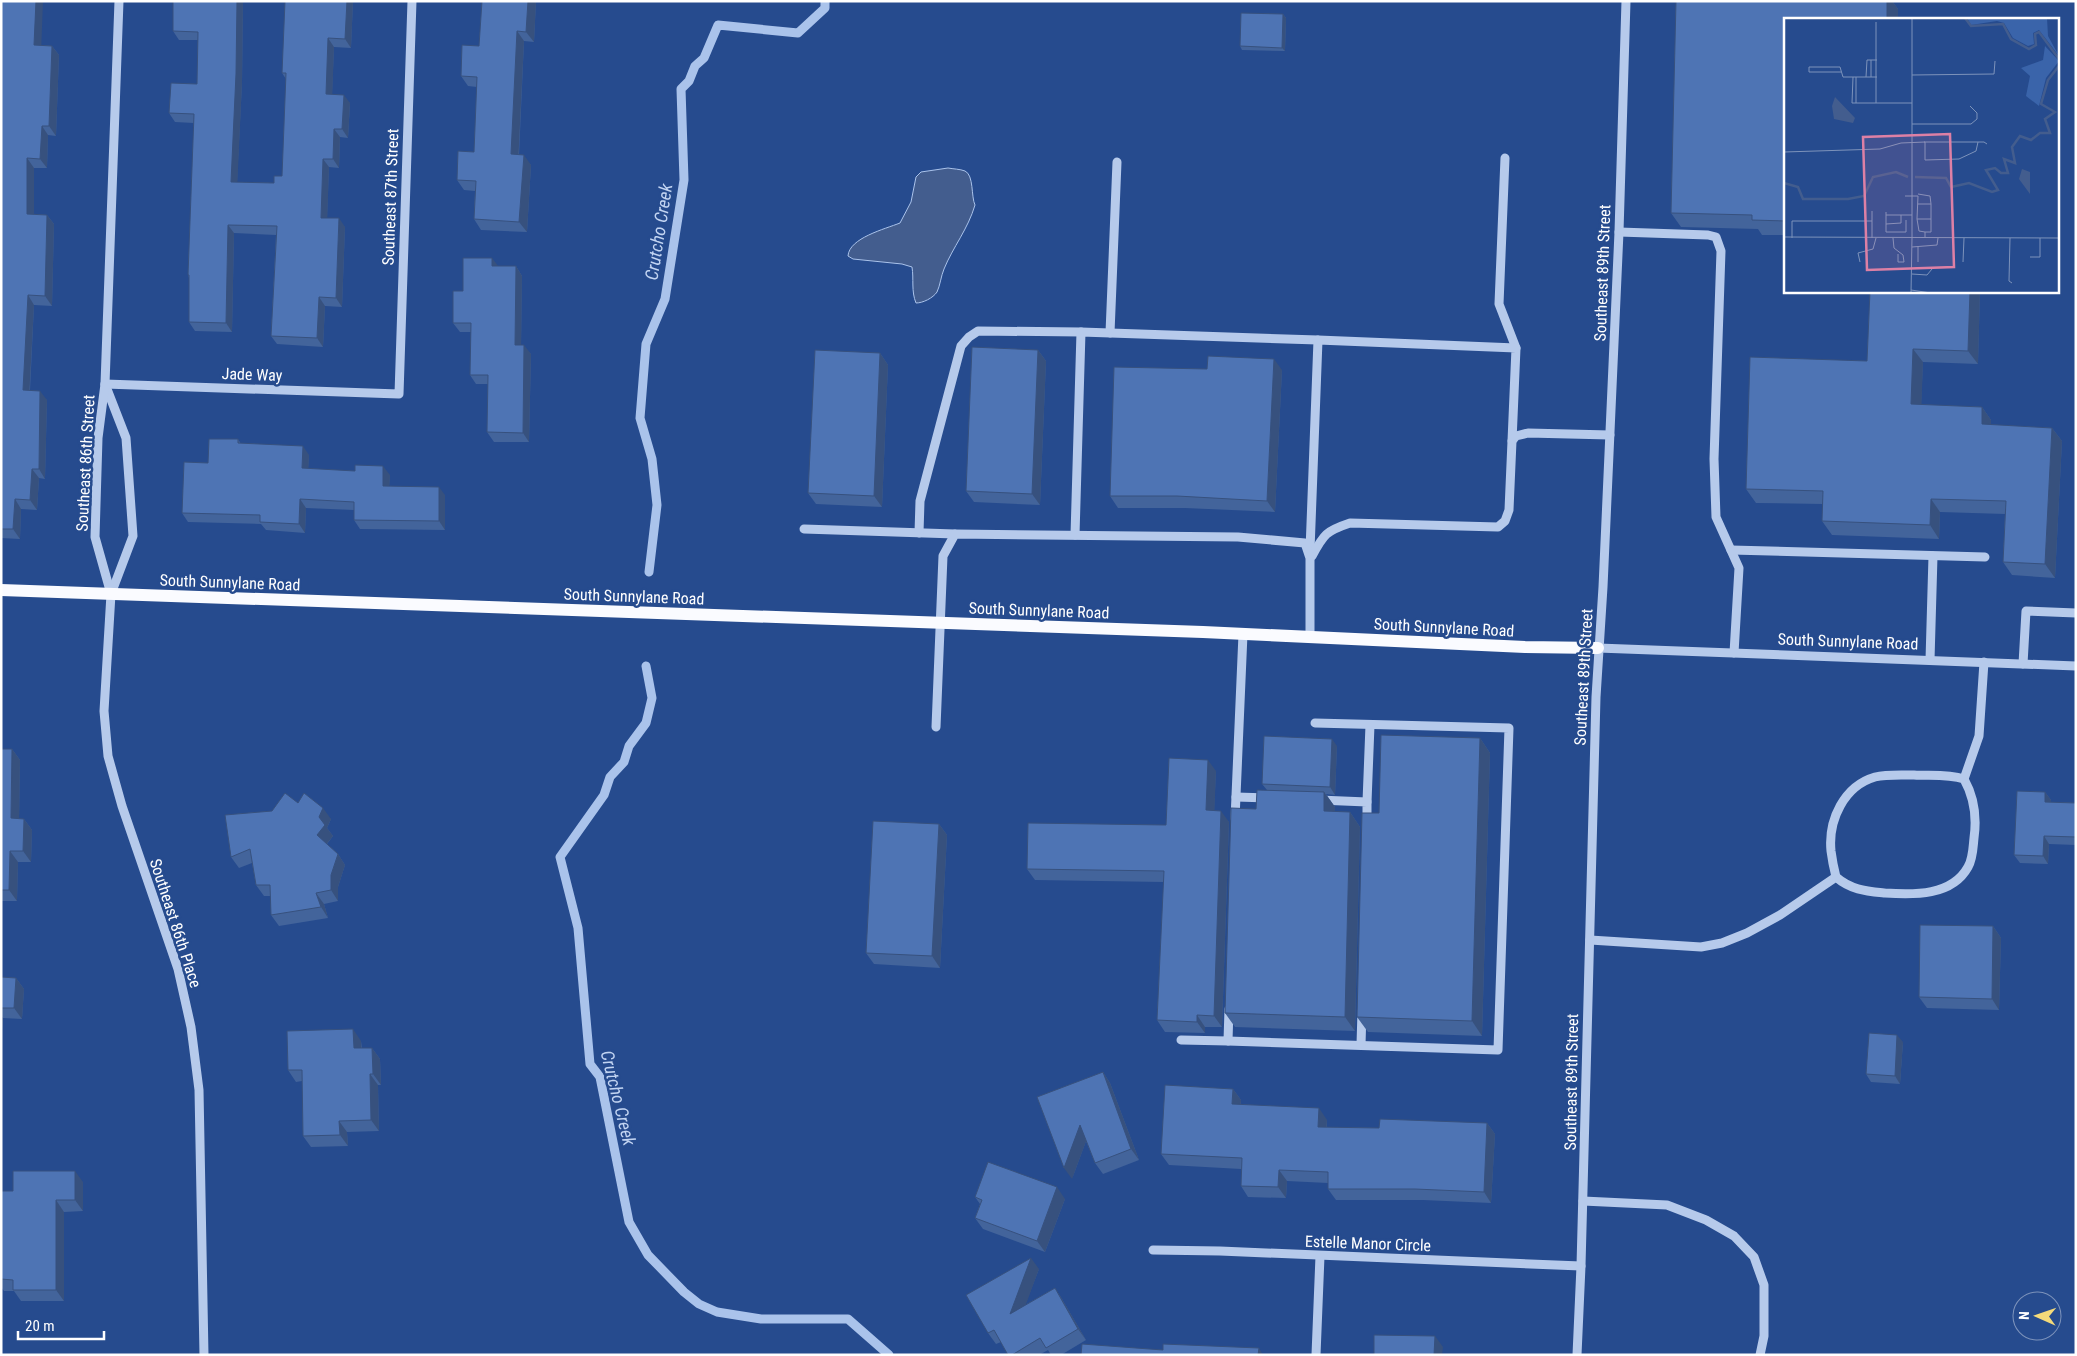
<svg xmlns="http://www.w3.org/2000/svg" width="2077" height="1356" viewBox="0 0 2077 1356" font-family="'Roboto Condensed',sans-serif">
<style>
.water{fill:#435d8e;stroke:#aac3eb}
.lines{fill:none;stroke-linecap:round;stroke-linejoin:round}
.stream{stroke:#aac3eb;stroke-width:9}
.minor{stroke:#b6caeb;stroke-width:9}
.major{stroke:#fafbff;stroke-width:12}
.wall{fill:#43649b}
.shaded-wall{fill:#37517e}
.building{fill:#4e74b4;stroke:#37517e}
.labels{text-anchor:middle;stroke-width:5;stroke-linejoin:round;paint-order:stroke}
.street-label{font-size:16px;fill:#fff;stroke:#264b8e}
.water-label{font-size:18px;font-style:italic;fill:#c2d4f2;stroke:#264b8e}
.inset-river{fill:none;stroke:#435d8e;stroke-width:2.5}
.inset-road{fill:none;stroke:#7d93bb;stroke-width:1}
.view{fill:#dd80a5;fill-opacity:0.15;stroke:#dd80a5;stroke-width:2.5}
.inset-edge{fill:none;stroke:#fff;stroke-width:2.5}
</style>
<rect width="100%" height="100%" fill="#264b8e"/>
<!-- water -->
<path class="water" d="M948,168c5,1 12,1 17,3 9,4 6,26 10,34 -7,24 -22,42 -31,64 -3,7 -4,17 -7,23 -4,6 -14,11 -21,11 -5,-12 -2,-24 -4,-36l-10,-3 -49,-5 -5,-3c1,-18 37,-27 52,-33l11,-21 5,-25 5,-5z"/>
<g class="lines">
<!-- stream -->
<g class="stream">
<path d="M649,572l8,-67 -5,-46 -12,-41 6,-74 19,-45 19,-119 -3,-91 8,-8 6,-15 9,-8 14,-33 80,8 27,-25v-7"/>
<path d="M646,666l6,32 -6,25 -17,23 -5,16 -14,15 -6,18 -44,62 18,71 12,136 10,13 29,145 19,33 36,37 15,12 18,8 44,7h87l41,36"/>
</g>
<!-- minor -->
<g class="minor">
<path d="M1505,158l-6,146 17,44"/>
<path d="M1619,232l89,3 8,2 5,14 -7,208 2,58 23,51 -5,85"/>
<path d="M1110,333l7,-171"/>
<path d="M105,384l21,54 7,98 -22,58 -7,117 4,45 14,50 56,163 13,58 8,63 5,265"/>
<path d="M105,384l294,10 13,-393"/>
<path d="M804,529l151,5"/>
<path d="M919,533l1,-32 41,-155 8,-9 9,-6 103,1"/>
<path d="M1075,535l6,-203 237,8"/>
<path d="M1310,550l8,-210 198,8 -4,93"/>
<path d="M1731,550l254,7"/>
<path d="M1312,556c12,-22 14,-25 38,-33l148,4 7,-6 4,-11 3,-69 4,-5 12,-3 82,2"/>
<path d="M111,594l-16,-57 3,-99 7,-54 14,-383"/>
<path d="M1598,648l478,18"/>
<path d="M1930,660l3,-104"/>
<path d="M2023,664l3,-53 50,2"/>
<path d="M936,727l7,-171 12,-22 283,3 67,6 5,15v79"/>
<path d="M1964,779l15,-43 5,-74"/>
<path d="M1236,797l33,1"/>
<path d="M1319,800l48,2v21"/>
<path d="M1367,802l3,-77"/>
<path d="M1235,819l8,-185"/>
<path d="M1590,940l111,7 21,-4 25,-10 33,-18 56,-38c-2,-8 -4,-18 -5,-26 -3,-31 13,-65 44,-74 12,-3 26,-2 39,-2 16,1 34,-1 50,4 10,18 13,38 10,59 -1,9 -1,21 -6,29 -16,29 -54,28 -83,26 -19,-2 -34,-3 -49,-16"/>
<path d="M1181,1040l47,1 1,-32"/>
<path d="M1228,1041l270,9 11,-322 -194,-5"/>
<path d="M1361,1045l1,-34"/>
<path d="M1583,1201l84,4 39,15 28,16 20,21 10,28v51l-4,19"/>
<path d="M1153,1250l67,1 361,15"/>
<path d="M1316,1355l4,-99"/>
<path d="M1577,1355l4,-89 15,-569 7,-110 16,-355 7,-231"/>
</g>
<!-- major -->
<path class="major" d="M1,590l1202,42 322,15 73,1"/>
</g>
<!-- wall -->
<g class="wall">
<path d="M1,1l40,44 11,1 7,9 -3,81 -8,-1 -1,33h-13v46l13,1 7,9 -2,82 -18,-1 -4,85 17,10 -2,79 -6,-1 -2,32 -16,-1 -1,30 -19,-1z"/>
<path d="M243,1l-1,82 -5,99 37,1 8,-7 4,-97 -4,-6 71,-72 -2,47 -17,-1 -2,47 18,9 -2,35 -8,-1 -1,31 -10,-1 -2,51 18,9 -3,80 -17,-1 -2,41 -46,-3 -6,-8 5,-101 -42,-2 -2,99 -37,-1 -6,-9v-44l-1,-3 6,-152 -19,-1 -6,-9 28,-29 1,-44h-19l-6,-9z"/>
<path d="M471,1h65l-2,41 -10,-1 -5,114 12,10 -4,67 -46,-2 -7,-11 1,-28 -11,-1 -7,-10 17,-28 3,-65 -9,-1 -7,-10 18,-30 3,-44z"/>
<path d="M1676,1h216l6,8v10h-112v216h-24l-4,-6 -77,-2 -10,-14z"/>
<path d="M1283,14l3,4 -1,33 -43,-1 -2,-4z"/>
<path d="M498,266h18l6,10 -1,69 10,9 -2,88h-35l-7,-10 1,-48h-12l-6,-9 1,-43h-11l-7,-9 10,-32z"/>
<path d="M1870,291h110l-2,73 -55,-2 -2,43 61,2 9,13v5l61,3 10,13 -7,137 -43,-3 -9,-13 2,-48 -65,-2 -1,27 -107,-4 -10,-14 1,-17 -67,-1 -10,-14 121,-128z"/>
<path d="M1038,350l8,11 -6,144 -66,-3 -8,-11z"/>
<path d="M880,353l8,12 -6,142 -66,-3 -8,-11z"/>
<path d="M1207,369l75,1 -7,142 -90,-4h-67l-8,-12z"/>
<path d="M238,439l3,5 68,11 -1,14 82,6 -1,11 56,9v35l-85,-1 -6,-9v-10l-48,-2 -1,25 -39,-3 -5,-6 -73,-2 -6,-9 26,-50z"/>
<path d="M1480,738l10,15 -8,283 -114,-4 -11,-15 22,-204z"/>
<path d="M1337,746l-2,49 -9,-1 9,13 -1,5h16l10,15 -5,204 -120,-4 -10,-14 31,-204 11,-19 -5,-6z"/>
<path d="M1,749h11l8,11 -1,59h5l8,11 -1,32h-13l-1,39h-16z"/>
<path d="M1216,771l-2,40 15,11 -7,205h-17v6l-40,-1 -8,-12 7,-138 -129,-2 -8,-11 139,-44z"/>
<path d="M2045,792l6,8 -1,2 26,1v42l-27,-1 -1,20 -28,-1 -6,-8z"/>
<path d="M298,803l33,16 -4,9 6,8 -6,8 11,10 7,11 -7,22v14l-14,3 4,14 -49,8 -8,-11v-19h-7l-8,-11 -4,-22 -13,5 -8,-11 41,-46z"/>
<path d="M939,824l8,11 -7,133 -66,-4 -8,-11z"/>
<path d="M1993,926l8,12 -2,72 -72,-2 -8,-11z"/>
<path d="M1,977l15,1 8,11 -2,30 -19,-1 -2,26z"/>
<path d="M361,1041l1,7h10l8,11 1,26h-3l1,46 -32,1 1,14 -37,1 -8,-11 -1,-55 -6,1 -8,-12z"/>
<path d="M1903,1042l-3,42 -29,-2 -5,-8z"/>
<path d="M1103,1072l7,11 29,77 -36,14 -8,-11 -9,-22 -14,38z"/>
<path d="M1233,1089l8,11v4l86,16v7l52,1 108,-5 8,11 -4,69 -68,-3h-87l-8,-11v-6l-41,-2 -1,17 -38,-1 -7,-11v-17l-72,-4 -8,-11z"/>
<path d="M83,1182v29l-19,1v89h-43l-7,-10h-10l-3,-4v-96h12z"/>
<path d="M975,1197l90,2 -20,53 -62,-23 -8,-11 5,-14z"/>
<path d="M1039,1269l-14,36 30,-17 7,11 24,41 -25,15h-10l-3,-5 -9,5h-31l-7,-13 -5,2 -8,-11z"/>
</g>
<!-- shaded-wall -->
<g class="shaded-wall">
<path d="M36,1h7l-2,53 -7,-9z"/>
<path d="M237,1h6l-1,82 -5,108 -6,-9z"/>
<path d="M347,1h6l-2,47 -6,-9z"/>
<path d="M528,1h8l-2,41 -8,-10z"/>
<path d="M1887,1h5l6,8v10h-11z"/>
<path d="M1283,14l3,4 -1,33 -3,-3z"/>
<path d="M517,31l7,10 -6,124 -7,-11z"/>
<path d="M328,38l6,9 -2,56 -6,-9z"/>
<path d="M52,46l7,9 -3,81 -7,-10z"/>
<path d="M344,95l6,8 -2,35 -6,-9z"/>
<path d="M42,126l6,9 -1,33 -7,-9z"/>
<path d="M334,129l6,8 -1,31 -6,-9z"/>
<path d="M524,155l7,10 -4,67 -8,-10z"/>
<path d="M27,158l7,10v56l-7,-10z"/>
<path d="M323,159l6,8 -2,59 -6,-8z"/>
<path d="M47,215l7,9 -2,82 -7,-10z"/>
<path d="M339,218l6,9 -3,80 -6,-9z"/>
<path d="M228,225l6,8 -2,99 -6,-9z"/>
<path d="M492,258l7,9 -7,-1z"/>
<path d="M516,266l6,10 -1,78 -6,-9z"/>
<path d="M1970,291h10l-2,73 -10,-13z"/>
<path d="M28,295l6,10 -5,94 -6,-9z"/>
<path d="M319,297l6,9 -2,41 -6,-9z"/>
<path d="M524,345l7,9 -2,88 -6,-9z"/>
<path d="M1913,349l10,13 -2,56 -10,-14z"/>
<path d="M1038,350l8,11 -6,144 -8,-11z"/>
<path d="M880,353l8,12 -6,142 -8,-11z"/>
<path d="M1274,359l8,11 -7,142 -8,-11z"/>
<path d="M40,391l7,9 -2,79 -6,-10z"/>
<path d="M1982,407l9,13v18l-9,-14z"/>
<path d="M2052,428l10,13 -7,137 -10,-14z"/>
<path d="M303,446l6,9 -1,22 -6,-9z"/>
<path d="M383,466l7,9 -1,20 -6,-9z"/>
<path d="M32,469l7,9 -2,32 -7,-10z"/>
<path d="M439,487l6,8v35l-6,-9z"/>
<path d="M15,499l6,10 -1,30 -7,-10z"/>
<path d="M300,499l6,9 -1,25 -6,-9z"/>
<path d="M1931,499l9,13 -1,27 -9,-14z"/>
<path d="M1480,738l10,15 -8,283 -10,-15z"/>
<path d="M1332,739l5,7 -2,49 -5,-8z"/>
<path d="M12,749l8,11 -1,69 -8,-11z"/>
<path d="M1208,760l8,11 -2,51 -8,-12z"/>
<path d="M1324,792l11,15 -1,19 -10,-15z"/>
<path d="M2045,792l6,8 -1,9 -5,-7z"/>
<path d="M323,808l8,11 -4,9 6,8 -8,10 -8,-11 2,-18z"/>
<path d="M1221,811l8,11 -7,205 -8,-11z"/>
<path d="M1350,812l10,15 -5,204 -10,-14z"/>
<path d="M24,819l8,11 -1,32 -8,-11z"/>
<path d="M939,824l8,11 -7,133 -8,-12z"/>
<path d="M2044,836l5,8 -1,20 -5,-8z"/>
<path d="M10,851l8,11 -1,39 -8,-11z"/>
<path d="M338,854l7,11 -7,22v14l-7,-11v-15z"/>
<path d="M316,893l8,11 4,14 -7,-11z"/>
<path d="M1993,926l8,12 -2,72 -7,-11z"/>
<path d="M16,978l8,11 -2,30 -8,-11z"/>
<path d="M1197,1015l8,12v6l-8,-11z"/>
<path d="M1,1016l2,2 -2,26z"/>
<path d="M353,1029l8,12 1,18 -8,-11z"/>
<path d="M1897,1035l6,7 -3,42 -5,-8z"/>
<path d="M372,1048l8,11 1,26 -8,-11z"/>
<path d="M1103,1072l7,11 29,77 -8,-11z"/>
<path d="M370,1074l8,11 1,46 -8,-11z"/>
<path d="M1233,1089l8,11 -1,15 -8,-11z"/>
<path d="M1319,1108l8,12 -1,18 -8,-11z"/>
<path d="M339,1121l8,11 1,14 -8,-11z"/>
<path d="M1487,1123l8,11 -4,69 -7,-11z"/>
<path d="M1080,1125l8,11 -16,43 -8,-11z"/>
<path d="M1279,1170l8,11 -1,17 -8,-11z"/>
<path d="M75,1171l8,11v29l-8,-11z"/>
<path d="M1057,1187l8,12 -20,53 -8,-11z"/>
<path d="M56,1200l8,12v89l-8,-11z"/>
<path d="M1031,1258l8,11 -21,57 -8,-12z"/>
<path d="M1055,1288l7,11 24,41 -8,-11z"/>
<path d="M1435,1336l8,11 -1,8h-8z"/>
<path d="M1259,1348l4,7h-5z"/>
</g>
<!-- building -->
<g class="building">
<path d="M1,1h35l-2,44 18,1 -3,80h-7l-2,33 -13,-1v56l20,1 -2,81 -17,-1 -5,95 17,1 -1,78h-7l-2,31 -15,-1 -2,30h-12z"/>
<path d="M173,1h64l-1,73 -5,108 43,1v-7h8l4,-103h-4l3,-72h62l-2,38 -17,-1 -2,56 18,1 -2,34h-8l-1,30h-10l-2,59h18l-3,80 -17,-1 -2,41 -46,-2 6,-110 -49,-1 -2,98 -37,-1v-47h-1l6,-161 -25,-1 2,-30 26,1 1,-52 -25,-1z"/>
<path d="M482,1h46l-2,31 -9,-1 -6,123 13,1 -5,67 -45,-3 2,-38 -19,-1 1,-29 16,1 3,-75 -16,-1 1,-31 17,1z"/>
<path d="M1676,1h211v18h-101v202l-34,-1v-5l-81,-2z"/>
<path d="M1241,13l42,1 -1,34 -42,-2z"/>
<path d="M463,258h29v8h24l-1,79h9l-1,88 -36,-1 1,-57h-18l1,-52h-18v-32h10z"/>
<path d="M1870,291h100l-2,60 -55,-2 -2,55 71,3v17l70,4 -7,136 -42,-2 3,-61 -75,-2 -1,26 -108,-4 1,-30 -77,-2 4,-132 117,4z"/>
<path d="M972,347l66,3 -6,144 -66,-3z"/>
<path d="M815,350l65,3 -6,143 -66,-3z"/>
<path d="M1208,356l66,3 -7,142 -90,-5h-67l4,-129 93,2z"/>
<path d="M209,439h29v4l65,3 -1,22 53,3v-6l28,1v20l56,1v34l-85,-1v-18l-54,-3 -1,25 -39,-2v-7l-78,-2 2,-51 24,1z"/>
<path d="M1381,735l99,3 -8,283 -115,-4 5,-204h17z"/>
<path d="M1264,736l68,3 -2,48 -68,-3z"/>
<path d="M1,749h11l-1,69 13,1 -1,32h-13l-1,39h-8z"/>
<path d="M1169,758l39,2 -2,50 15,1 -7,205 -17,-1v7l-40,-2 7,-149 -137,-2 1,-46 138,2z"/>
<path d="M1257,790l67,2v19l26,1 -5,205 -120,-4 6,-205 25,1z"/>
<path d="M2017,791l28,1v10l31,1v34l-32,-1 -1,20 -29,-1z"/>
<path d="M285,793l13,10 6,-10 19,15 -4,9 6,8 -8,10 21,19 -7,21v15l-15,3 5,14 -50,8 -1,-30h-14l-6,-36 -19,8 -6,-42 47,-4z"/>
<path d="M873,821l66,3 -7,132 -66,-3z"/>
<path d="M1920,925l73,1 -1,73 -73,-2z"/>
<path d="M1,977l15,1 -2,30h-13z"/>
<path d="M353,1029l1,19h18l1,26h-3l1,46 -32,1 1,14 -37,1 -1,-66h-14l-1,-39z"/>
<path d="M1869,1033l28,2 -2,41 -29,-2z"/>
<path d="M1103,1072l28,77 -36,14 -15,-38 -16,43 -27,-71z"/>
<path d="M1165,1085l68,4 -1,15 87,4 -1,19 61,1 1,-9 107,4 -3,69 -69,-3h-87v-17l-49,-2 -1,17 -37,-1 1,-28 -81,-4z"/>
<path d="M988,1162l69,25 -20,54 -62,-23 7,-18 -7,-3z"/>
<path d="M13,1171h62v29h-19v90h-43v-10l-12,-1v-88h12z"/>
<path d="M1031,1258l-21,56 45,-26 23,41 -32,19 -6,-10 -28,17h-4l-14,-25 -6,3 -22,-38z"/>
<path d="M1374,1335l61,1 -1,19h-60z"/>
<path d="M1082,1344l81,6v-6l96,4 -1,7h-177z"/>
</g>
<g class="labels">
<!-- street labels -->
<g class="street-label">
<text transform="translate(390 197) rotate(-88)" y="6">Southeast 87th Street</text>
<text transform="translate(1602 273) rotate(-88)" y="6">Southeast 89th Street</text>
<text transform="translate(252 374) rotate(2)" y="6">Jade Way</text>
<text transform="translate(85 463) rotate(-87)" y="6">Southeast 86th Street</text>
<text transform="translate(230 582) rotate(2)" y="6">South Sunnylane Road</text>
<text transform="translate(634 596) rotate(2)" y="6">South Sunnylane Road</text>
<text transform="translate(1039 610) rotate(2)" y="6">South Sunnylane Road</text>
<text transform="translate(1444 627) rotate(3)" y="6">South Sunnylane Road</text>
<text transform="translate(1848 641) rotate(2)" y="6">South Sunnylane Road</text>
<text transform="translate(1583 677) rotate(-87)" y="6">Southeast 89th Street</text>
<text transform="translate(176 923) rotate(72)" y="6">Southeast 86th Place</text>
<text transform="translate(1571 1082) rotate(-89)" y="6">Southeast 89th Street</text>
<text transform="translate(1368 1243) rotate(2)" y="6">Estelle Manor Circle</text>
</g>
<!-- water labels -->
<g class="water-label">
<text transform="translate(659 232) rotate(-81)" y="6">Crutcho Creek</text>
<text transform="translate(618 1098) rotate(76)" y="6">Crutcho Creek</text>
</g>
</g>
<!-- overview -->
<g transform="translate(1784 18)">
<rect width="275" height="275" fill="#264b8e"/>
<path d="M183,0h80l1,18 11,20 -20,-26 -6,3 1,11 -6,2 -15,-8 -9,-15 -7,-2 -26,4zM261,28l14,15 -13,17 -7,28 -13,-10 4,-20 -9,-8 22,-8z" fill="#3a64aa"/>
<path d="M51,79l20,21 -2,5 -19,-4 -2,-13zM238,151l8,3v22l-11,-15z" fill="#435d8e"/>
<path class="inset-river" d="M181,0l6,8 32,-2 8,15 18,10 7,-4 -1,-11 4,-2 20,27M131,159l31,1 5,9 18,-4 23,9 6,-2 -12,-20 9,-2 6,5h7l-4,-14 11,4 -3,-16 8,-11 11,4 9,-7h10l-5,-14 10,-7 -14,-8 7,-24 11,-14M0,165l14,4 5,12h45l16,-3 9,-19 23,-5 12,5"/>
<path class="inset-road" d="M128,0v220M92,4v81M87,42v17M57,54h-32v-5h31l3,10h34M128,57l82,-1 1,-13M69,59l-1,26h60M82,59l1,-17h10M72,85v-26M128,106h59l6,-5v-6l-7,-7M140,124h60l3,2M141,124v18l34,-1 17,-8 2,-9M0,134l96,-3 21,-6 24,-1M134,176l12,2 1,8M121,178h13l-1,23M134,186h13v15M102,194v3h26M102,197v17h20v-12M102,206l15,-1v-8M141,214h6v-13h-14l2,12 6,1v6M0,219l275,1M8,220v-17h80M88,220v-27M109,220l1,10 9,7 1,7h-6v-8M226,220l-1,43 3,2M134,228v16M128,229l25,-2 1,-7M246,239h10v-19M76,244l-2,-9 15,-4 3,-11M179,244l1,-24M128,256l15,1 5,-6M127,272l20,3M127,275l1,-55"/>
<path class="view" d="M166,116l4,133 -87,3 -4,-133z"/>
<rect width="275" height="275" class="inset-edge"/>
</g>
<!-- border -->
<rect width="2077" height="1356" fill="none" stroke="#ffffff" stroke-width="5"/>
<!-- north arrow -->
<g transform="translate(2037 1316) rotate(272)"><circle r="24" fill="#264b8e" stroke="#7d93bb"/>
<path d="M0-4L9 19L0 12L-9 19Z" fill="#f4da7a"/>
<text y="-8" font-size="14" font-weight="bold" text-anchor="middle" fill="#ffffff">N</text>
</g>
<!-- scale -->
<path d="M18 1331v8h86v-8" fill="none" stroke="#ffffff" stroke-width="2.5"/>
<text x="25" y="1331" font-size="15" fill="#ffffff" stroke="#264b8e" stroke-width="4" paint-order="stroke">20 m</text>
</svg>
